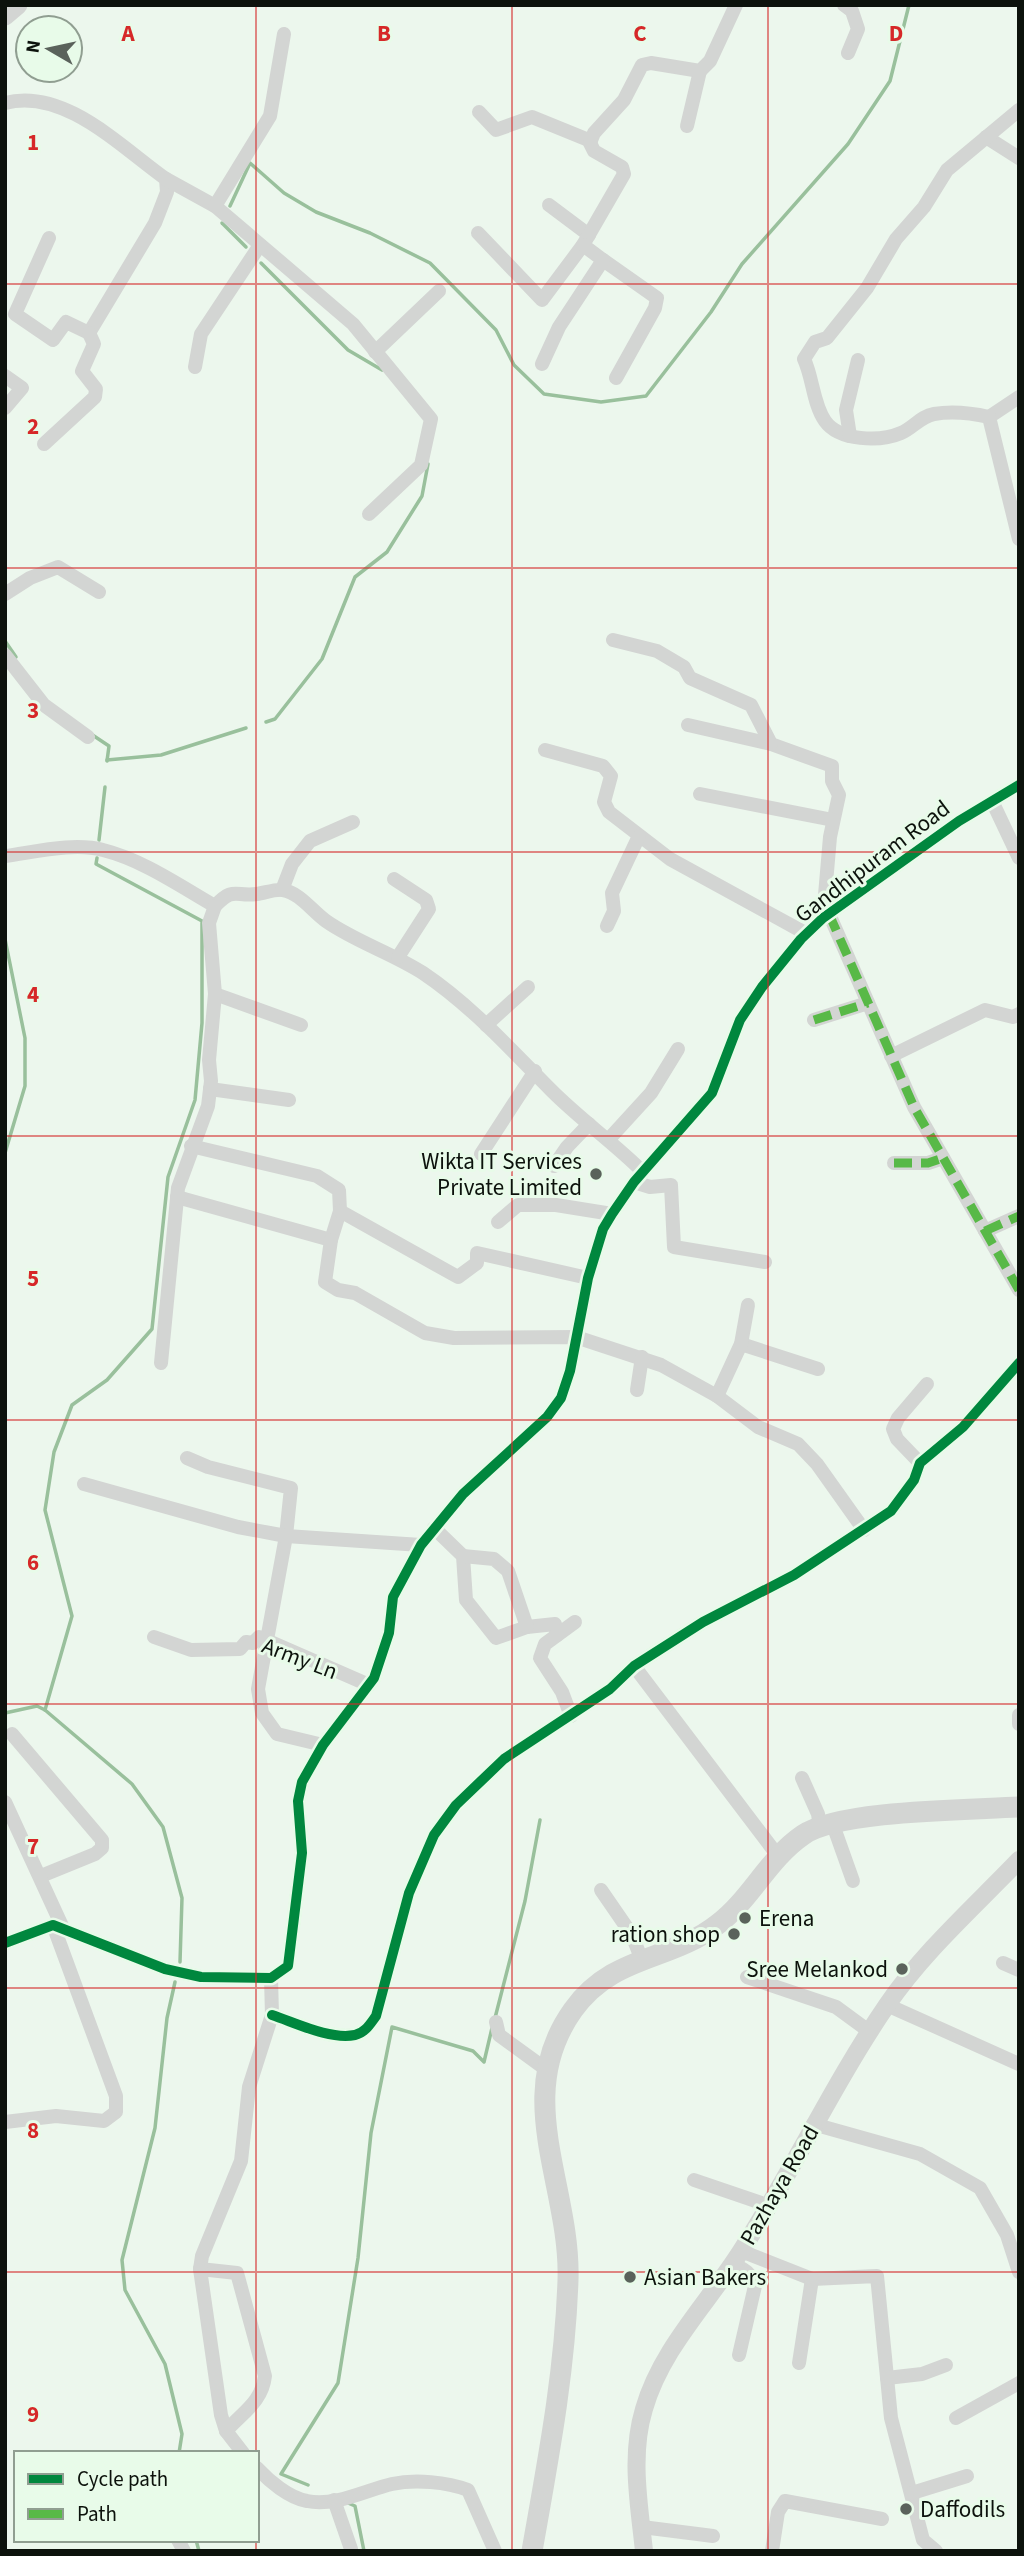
<svg xmlns="http://www.w3.org/2000/svg" width="1024" height="2556" viewBox="0 0 1024 2556" font-family="'Source Sans 3',sans-serif">
<style>
.lines{fill:none;stroke-linecap:round;stroke-linejoin:round}
.stream{stroke:#99c09c;stroke-width:3.5}
.minor{stroke:#d3d5d3;stroke-width:14}
.tertiary{stroke:#d3d5d3;stroke-width:18}
.secondary{stroke:#d3d5d3;stroke-width:19}
.primary{stroke:#d3d5d3;stroke-width:21}
.quiet{stroke:#58b947;stroke-width:9;stroke-dasharray:18 9;stroke-linecap:butt}
.cycleway-casing{stroke:#e8fbe9;stroke-width:15}
.cycleway{stroke:#00873e;stroke-width:10}
.grid{fill:none;stroke:#d62828;stroke-width:2;stroke-opacity:0.55}
.poi-dot{fill:#5a625b;stroke:#e8fbe9;stroke-width:2.5}
.labels{text-anchor:middle;stroke-width:6;stroke-linejoin:round;paint-order:stroke}
.street-label{font-size:23px;fill:#0c120c;stroke:#e8fbe9}
.poi-label{font-size:23px;fill:#0c120c;stroke:#e8fbe9;text-anchor:end}
.grid-label{font-size:23px;text-anchor:middle;font-weight:bold;fill:#d62828;stroke:#e8fbe9;stroke-width:6;stroke-linejoin:round;paint-order:stroke}
</style>
<rect width="100%" height="100%" fill="#ecf7ed"/>
<g class="lines">
<!-- stream -->
<g class="stream">
<path d="M230,206l20,-43 34,30 32,19 54,21 60,30 66,67 18,35 30,29 57,8 45,-6 65,-84 31,-48 106,-120 42,-63 19,-76"/>
<path d="M222,223l24,24"/>
<path d="M261,263l87,87 34,20"/>
<path d="M5,641l11,16"/>
<path d="M266,722l9,-3 47,-60 33,-82 32,-25 35,-56 6,-32"/>
<path d="M91,734l18,12 -2,15"/>
<path d="M107,760l54,-5 85,-27"/>
<path d="M99,840l6,-53"/>
<path d="M5,939l20,99v48l-20,67"/>
<path d="M45,1710l27,-94 -27,-106 9,-58 18,-47 35,-25 45,-51 16,-152 27,-77 7,-77v-102l-106,-57 1,-6"/>
<path d="M5,1713l32,-7 8,4 87,74 31,43 19,71 -2,64"/>
<path d="M175,1982l-8,36 -12,110 -33,132 3,30 40,74 17,70 -3,19"/>
<path d="M495,2018l30,-117 15,-81"/>
<path d="M308,2485l-27,-11 57,-91 20,-125 13,-125 21,-106 81,24 11,11 8,-34"/>
<path d="M348,2503l7,3 9,45"/>
<path d="M196,2540l3,11"/>
</g>
<!-- minor -->
<g class="minor">
<path d="M844,5l8,6 6,18 -10,24"/>
<path d="M5,103c59,-16 117,45 161,76l1,13 -12,31 -66,110 -23,-11 -13,18 -38,-26 34,-76"/>
<path d="M479,112l17,18 36,-13 59,24"/>
<path d="M687,126l13,-55"/>
<path d="M986,137l33,21"/>
<path d="M166,179l49,27 138,118 78,95 -10,46 -52,49"/>
<path d="M549,205l40,30"/>
<path d="M215,206l55,-90 14,-82"/>
<path d="M478,233l64,67 41,-55 41,-71 -2,-7 -28,-16 -4,-8 4,-10 30,-33 18,-35 9,-2 49,8 10,-10 26,-56"/>
<path d="M603,260l54,38 -2,10 -39,70"/>
<path d="M375,352l64,-61"/>
<path d="M542,364l17,-37 44,-67 -20,-15"/>
<path d="M195,367l6,-33 59,-89"/>
<path d="M5,376l17,12 -17,20"/>
<path d="M1019,397l-30,20 30,122"/>
<path d="M989,417c-18,-4 -37,-6 -55,-3 -13,2 -21,14 -33,19 -21,9 -62,8 -76,-12 -12,-17 -12,-43 -21,-62l11,-17 12,-4 40,-50 29,-49 28,-32 23,-37 72,-60"/>
<path d="M850,436l-4,-26 12,-50"/>
<path d="M44,444l51,-47 1,-8 -14,-18 12,-27 -5,-11"/>
<path d="M5,594l25,-16 28,-11 41,25"/>
<path d="M613,640l44,11 27,16 6,11 61,27 20,39 61,22v15l7,14 -9,42 -7,81"/>
<path d="M5,655l39,50 44,32"/>
<path d="M688,725l83,19"/>
<path d="M545,750l58,16 8,10 -7,26 5,10 61,47 137,75"/>
<path d="M700,794l133,26"/>
<path d="M992,801l27,57"/>
<path d="M5,856c30,-4 69,-14 98,-6 40,10 77,36 112,56 19,-20 20,-9 42,-12 8,-1 17,-5 26,-4 17,3 29,21 43,31 30,21 66,32 97,52 49,33 88,77 129,118 29,29 62,52 91,81"/>
<path d="M394,879l32,21 3,9 -31,48"/>
<path d="M282,890l10,-26 18,-23 43,-19"/>
<path d="M829,914l85,193 105,183"/>
<path d="M607,926l7,-15 -2,-18 27,-57"/>
<path d="M215,994l86,31"/>
<path d="M814,1020l54,-17"/>
<path d="M486,1025l42,-38"/>
<path d="M891,1056l94,-46 28,7 6,-3"/>
<path d="M210,1089l79,11"/>
<path d="M609,1139l42,-46 27,-44"/>
<path d="M481,1154l54,-83"/>
<path d="M894,1163h34l15,-5"/>
<path d="M554,1166l13,-19 22,-23"/>
<path d="M634,1182l16,5 21,-2 3,62 91,15"/>
<path d="M177,1197l154,43 9,-29 -1,-21 -22,-14 -126,-30"/>
<path d="M340,1211l118,66 19,-14v-10l111,25"/>
<path d="M498,1222l20,-17h38l56,9"/>
<path d="M985,1231l34,-15"/>
<path d="M331,1240l-6,42 13,8 17,3 70,40 29,5 122,-1 85,28 56,31 41,31 40,17 19,20 47,66"/>
<path d="M741,1344l77,25"/>
<path d="M161,1363l17,-175 30,-82 3,-25 -2,-21 6,-66 -6,-71 6,-17"/>
<path d="M637,1390l5,-33"/>
<path d="M717,1396l24,-52 7,-39"/>
<path d="M187,1458l21,9 83,21 -5,48 -28,153 4,24 15,21 46,11"/>
<path d="M920,1463l-23,-24 -4,-10 5,-11 29,-34"/>
<path d="M84,1484l154,43 48,9 135,9"/>
<path d="M434,1528l29,28 3,44 30,38 31,-11 28,-3 2,11"/>
<path d="M463,1556l31,3 14,12 19,56"/>
<path d="M154,1637l37,13 49,-1 6,-7 7,1 6,-6 110,48"/>
<path d="M634,1666l144,190"/>
<path d="M1019,1715v9"/>
<path d="M571,1716l-9,-24 -22,-34 5,-14 30,-22"/>
<path d="M12,1734l90,106v8l-7,6 -54,22"/>
<path d="M802,1778l16,36 2,13"/>
<path d="M5,1802l57,124"/>
<path d="M832,1822l21,59"/>
<path d="M601,1890l31,45 9,23"/>
<path d="M5,1943l48,-18 112,44 36,8 70,1 17,-12 14,-113 -4,-52 4,-19 21,-37 51,-67 15,-45 4,-36 28,-52 42,-51 84,-77 14,-19 9,-27 18,-93 15,-49 9,-15 22,-32 78,-89 28,-73 22,-33 39,-48 22,-21 136,-97 60,-36"/>
<path d="M1003,1963l16,7"/>
<path d="M747,1977l89,30 34,25"/>
<path d="M887,2005l132,59"/>
<path d="M272,2015c24,8 58,25 83,20 10,-2 15,-11 21,-19l33,-123 25,-58 22,-30 48,-46 106,-70 24,-23 69,-44 91,-47 97,-64 23,-31 6,-17 43,-36 56,-64"/>
<path d="M496,2022l3,13 48,35"/>
<path d="M5,2122l51,-6 48,5 12,-9v-16l-63,-171"/>
<path d="M813,2124l107,30 60,34 27,47 12,37"/>
<path d="M694,2180l73,25"/>
<path d="M741,2251l71,28 65,-3 14,142 32,122 13,11"/>
<path d="M732,2264c13,5 19,9 23,22l-16,69"/>
<path d="M200,2269l37,4 28,103c-3,26 -22,36 -39,55"/>
<path d="M799,2363l13,-84"/>
<path d="M887,2378l35,-4 24,-9"/>
<path d="M956,2418l63,-35"/>
<path d="M243,2453l-17,-22 -5,-16 -21,-146 2,-13 39,-95 8,-74 23,-72 -1,-37"/>
<path d="M257,2468c12,13 32,30 50,33 28,6 59,-11 85,-17 23,-5 55,-2 76,6l27,61"/>
<path d="M912,2493l55,-17"/>
<path d="M334,2500l17,49"/>
<path d="M642,2527l71,9"/>
<path d="M178,2540l6,11"/>
<path d="M772,2551l6,-39 7,-11 97,18"/>
</g>
<!-- tertiary -->
<path class="tertiary" d="M644,2551c-5,-47 -14,-96 0,-142 17,-60 64,-106 97,-158 52,-80 92,-167 146,-246 37,-54 87,-98 132,-145"/>
<!-- secondary -->
<path class="secondary" d="M5,16l13,-11"/>
<!-- primary -->
<path class="primary" d="M532,2551c16,-91 33,-179 36,-271 3,-94 -57,-183 5,-270 40,-56 97,-48 145,-86 33,-25 50,-65 85,-89 35,-25 167,-25 216,-28"/>
<!-- quiet -->
<g class="quiet">
<path d="M829,914l85,193 105,183"/>
<path d="M814,1020l54,-17"/>
<path d="M894,1163h34l15,-5"/>
<path d="M985,1231l34,-15"/>
</g>
<defs>
<g id="cycleway">
<path d="M5,1943l48,-18 112,44 36,8 70,1 17,-12 14,-113 -4,-52 4,-19 21,-37 51,-67 15,-45 4,-36 28,-52 42,-51 84,-77 14,-19 9,-27 18,-93 15,-49 9,-15 22,-32 78,-89 28,-73 22,-33 39,-48 22,-21 136,-97 60,-36"/>
<path d="M272,2015c24,8 58,25 83,20 10,-2 15,-11 21,-19l33,-123 25,-58 22,-30 48,-46 106,-70 24,-23 69,-44 91,-47 97,-64 23,-31 6,-17 43,-36 56,-64"/>
</g>
</defs>
<!-- cycleway casing -->
<use href="#cycleway" class="cycleway-casing"/>
<!-- cycleway -->
<use href="#cycleway" class="cycleway"/>
</g>
<!-- grid -->
<path class="grid" d="M256,5v2448M512,5v2546M768,5v2546M5,284h1014M5,568h1014M5,852h1014M5,1136h1014M5,1420h1014M5,1704h1014M5,1988h1014M5,2272h1014M256,2540v11"/>
<!-- markers -->
<g class="poi-dot">
<circle cx="596" cy="1174" r="7"/>
<circle cx="745" cy="1918" r="7"/>
<circle cx="734" cy="1934" r="7"/>
<circle cx="902" cy="1969" r="7"/>
<circle cx="630" cy="2277" r="7"/>
<circle cx="906" cy="2509" r="7"/>
</g>
<g class="labels">
<!-- street labels -->
<g class="street-label">
<text transform="translate(872 861) rotate(-37)" y="8">Gandhipuram Road</text>
<text transform="translate(300 1658) rotate(21)" y="8">Army Ln</text>
<text transform="translate(779 2185) rotate(-60)" y="8">Pazhaya Road</text>
</g>
<!-- poi labels -->
<g class="poi-label">
<text x="582" y="1169">Wikta IT Services<tspan x="582" dy="26">Private Limited</tspan></text>
<text x="759" y="1926" text-anchor="start">Erena</text>
<text x="720" y="1942">ration shop</text>
<text x="888" y="1977">Sree Melankod</text>
<text x="644" y="2285" text-anchor="start">Asian Bakers</text>
<text x="920" y="2517" text-anchor="start">Daffodils</text>
</g>
</g>
<g class="grid-label">
<text x="128" y="41">A</text>
<text x="384" y="41">B</text>
<text x="640" y="41">C</text>
<text x="896" y="41">D</text>
<text x="33" y="150">1</text>
<text x="33" y="434">2</text>
<text x="33" y="718">3</text>
<text x="33" y="1002">4</text>
<text x="33" y="1286">5</text>
<text x="33" y="1570">6</text>
<text x="33" y="1854">7</text>
<text x="33" y="2138">8</text>
<text x="33" y="2422">9</text>
</g>
<!-- border -->
<rect width="1024" height="2556" fill="none" stroke="#0c120c" stroke-width="14"/>
<!-- legend -->
<rect x="14" y="2451" width="245" height="91" fill="#e8fbe9" stroke="#909e91" stroke-width="2"/>
<rect x="28" y="2474" width="35" height="10" fill="#00873e" stroke="#909e91" stroke-width="2"/>
<text x="77" y="2486" font-size="21" fill="#0c120c">Cycle path</text>
<rect x="28" y="2509" width="35" height="10" fill="#58b947" stroke="#909e91" stroke-width="2"/>
<text x="77" y="2521" font-size="21" fill="#0c120c">Path</text>
<!-- north arrow -->
<g transform="translate(49 49) rotate(279)"><circle r="33" fill="#e8fbe9" stroke="#909e91" stroke-width="2"/>
<path d="M0-5L12 26L0 18L-12 26Z" fill="#5a625b"/>
<text y="-10" font-size="19" font-weight="bold" text-anchor="middle" fill="#0c120c">N</text>
</g>
</svg>
